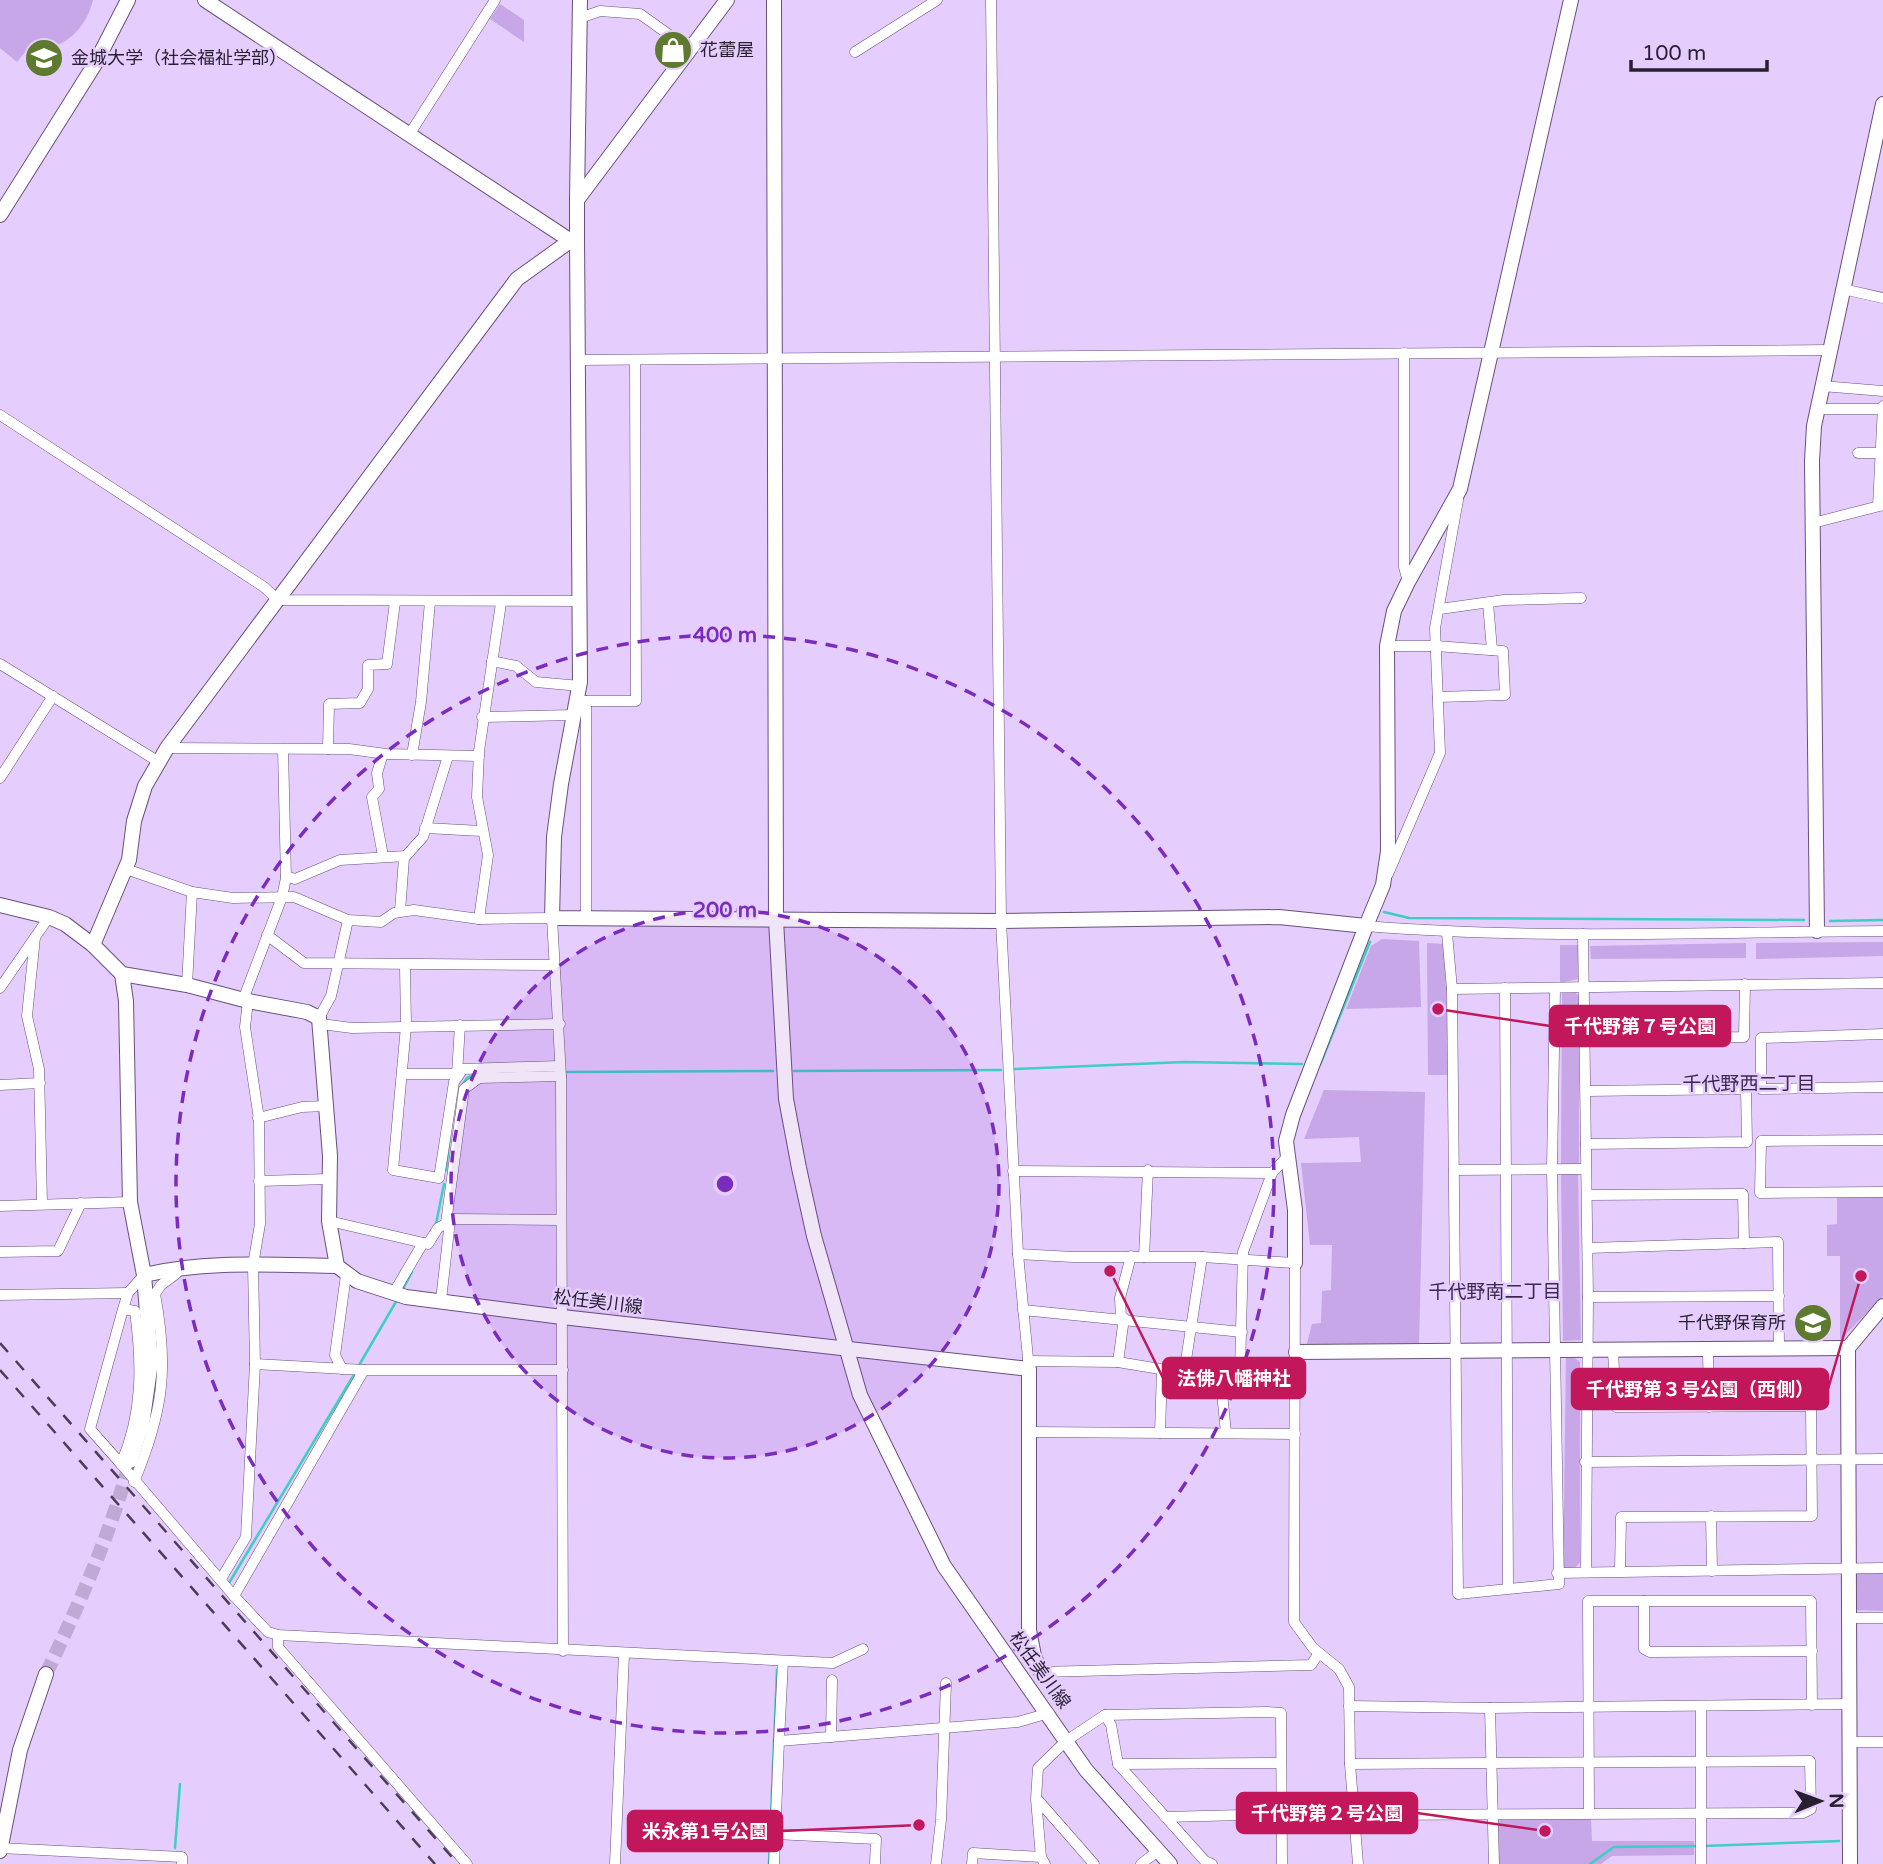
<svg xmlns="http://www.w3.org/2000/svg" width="1883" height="1864" viewBox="0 0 1883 1864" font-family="'Varela Round','Noto Sans JP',sans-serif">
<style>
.green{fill:#c7a7e7}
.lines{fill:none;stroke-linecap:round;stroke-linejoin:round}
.stream{stroke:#3fcec2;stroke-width:2.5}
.secondary-tunnel{stroke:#bfaad5;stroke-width:14;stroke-dasharray:14 7;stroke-linecap:butt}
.street-casing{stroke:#67527b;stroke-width:11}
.secondary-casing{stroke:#67527b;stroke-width:16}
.street{stroke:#fff;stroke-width:10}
.secondary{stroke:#fff;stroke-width:14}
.rail{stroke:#4a3e55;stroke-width:2.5;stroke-dasharray:12 12;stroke-linecap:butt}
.ring{fill:none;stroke:#7b2cbf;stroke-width:3.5;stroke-dasharray:12 9}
.labels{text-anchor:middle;stroke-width:5;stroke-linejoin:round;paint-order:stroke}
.poi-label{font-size:18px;fill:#281f31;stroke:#e5cdfe;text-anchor:start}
.street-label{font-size:18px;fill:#281f31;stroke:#e5cdfe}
.neighbourhood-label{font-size:19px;fill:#3c284e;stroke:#e5cdfe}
.centre{fill:#7b2cbf;stroke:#e5cdfe;stroke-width:3.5}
.ring-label{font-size:21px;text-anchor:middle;font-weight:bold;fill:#7b2cbf;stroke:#e5cdfe;stroke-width:5;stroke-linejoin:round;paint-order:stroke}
.leader{fill:none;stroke:#c2185b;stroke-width:2.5}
.callout-dot{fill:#c2185b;stroke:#e5cdfe;stroke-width:2.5}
.callout{fill:#c2185b;stroke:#c2185b;stroke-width:2.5}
.callout-label{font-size:19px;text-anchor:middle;font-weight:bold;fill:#fff}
</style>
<rect width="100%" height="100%" fill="#e5cdfe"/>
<!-- green -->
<g class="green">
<path d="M0,0h93c-8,33 -33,52 -67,51l-9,11 -17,-14z"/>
<path d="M500,4l24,16v22l-34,-23z"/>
<path d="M1382,939l37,2 2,66 -75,2 25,-63z"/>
<path d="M1883,942v14l-127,3v-16z"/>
<path d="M1427,943l17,1 6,131h-22z"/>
<path d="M1746,943v15l-155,1 -1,-13z"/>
<path d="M1560,945h18v34l-18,4z"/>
<path d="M1562,992h13l4,5v169h-18z"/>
<path d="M1324,1090l101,2 -6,254 -113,1 6,-23 9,-1 1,-32 9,-1 1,-45h-22l-9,-82 60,-1 -2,-25 -55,2z"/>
<path d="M1561,1173h17l3,167 -18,1v-3z"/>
<path d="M1883,1195v101l-43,44v-84h-13v-31l10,-1v-28z"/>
<path d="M1566,1357l9,1 5,4v200l-5,6 -12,2z"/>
<path d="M1883,1573v38l-30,-1 1,-36z"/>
<path d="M1591,1817l1,24h102v14l-82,1 -11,8h-102l-1,-43 3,-3z"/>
</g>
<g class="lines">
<!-- stream -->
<g class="stream">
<path d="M1384,912l25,6 395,2"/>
<path d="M1830,921l53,-1"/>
<path d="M1320,1065l50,-123"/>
<path d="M1013,1069l171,-7 118,2"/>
<path d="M794,1071l207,-1"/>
<path d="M526,1072l24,-1"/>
<path d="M567,1072l206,-1"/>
<path d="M456,1094l11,-16 11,-5"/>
<path d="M446,1170l4,-35"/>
<path d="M436,1224l8,-40"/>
<path d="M402,1291l10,-19"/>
<path d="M358,1367l39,-67"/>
<path d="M229,1583l126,-210"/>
<path d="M1703,1846l136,-5"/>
<path d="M175,1848l5,-64"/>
<path d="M769,1864l8,-194"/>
<path d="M1590,1864l24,-17 83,-1"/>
</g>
<!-- secondary-tunnel -->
<path class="secondary-tunnel" d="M46,1674c33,-70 64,-138 84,-213"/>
<defs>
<g id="street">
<path d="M991,0l10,921 17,333 11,115"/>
<path d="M580,18l20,-7 40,3 49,35"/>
<path d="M855,52l82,-52"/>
<path d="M409,135l86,-135"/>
<path d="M1843,289l40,9"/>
<path d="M1404,353v214l4,15"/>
<path d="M577,360l1253,-10"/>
<path d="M1822,386l61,5"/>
<path d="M1818,409h65"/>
<path d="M0,415l264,172 14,13 302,1"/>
<path d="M1858,453h21"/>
<path d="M1878,506l5,-100"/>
<path d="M1813,523l70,-18"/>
<path d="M1488,603l4,47"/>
<path d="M1440,609l64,-9 77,-2"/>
<path d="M1387,646h49l67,5 2,44 -67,2"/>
<path d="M492,661l24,5 20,16 44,4"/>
<path d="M0,664l159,98"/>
<path d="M576,701h60l-1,-341"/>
<path d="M482,717l91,-2"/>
<path d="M167,748l182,1 37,5 93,2"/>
<path d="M328,749l1,-45 31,-1 8,-14v-24l19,-1 8,-62"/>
<path d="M412,755l9,-53 9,-100"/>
<path d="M0,778l53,-82"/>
<path d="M425,828l57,3"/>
<path d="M383,856l-11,-59 7,-8 -2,-16 6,-19"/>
<path d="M126,869l66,23 41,6 61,-1 54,23 33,2 13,-9 20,-3 65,9 73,-1 9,158 2,575"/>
<path d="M1388,874l52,-121 -5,-125 23,-128"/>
<path d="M286,876l9,3 45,-19 66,-4"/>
<path d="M400,911l4,-53 19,-21 25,-81"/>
<path d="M586,917v-216"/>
<path d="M479,919l9,-64 -11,-58 2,-46 22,-148"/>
<path d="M1366,926c172,14 345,6 517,5"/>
<path d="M1447,933l5,56 6,605 101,-10 -7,-415 3,-181"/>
<path d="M1583,934l5,363 -2,275"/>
<path d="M267,935l37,28 249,2"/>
<path d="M35,937l-8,79 12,53 3,135"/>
<path d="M405,966l1,60 -13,144 46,8 15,-96 9,-13 97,-3"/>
<path d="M187,985l5,-93"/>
<path d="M0,988l49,-71"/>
<path d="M1505,988l3,600"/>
<path d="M1452,989l431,-6"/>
<path d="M243,1000l39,-103 4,-19 -3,-129"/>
<path d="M319,1018l12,-22 17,-76"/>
<path d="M321,1024l31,4 208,-4"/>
<path d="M1883,1034l-122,4v51l122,-2"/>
<path d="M1585,1040l159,-3 1,-53"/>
<path d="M402,1074h55l3,-49"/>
<path d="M0,1085l40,-2"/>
<path d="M1586,1091l160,-2 1,53 -161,2"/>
<path d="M258,1118l44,-11 24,-1"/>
<path d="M1883,1140l-122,1 -1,52 123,-1"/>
<path d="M1454,1170l130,-1"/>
<path d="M1013,1171l259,2"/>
<path d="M259,1181l70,-2"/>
<path d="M1587,1195l156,-1 1,49"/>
<path d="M0,1206l130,-4"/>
<path d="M329,1221l99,23 10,-16 16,-9 106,1"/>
<path d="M446,1223l18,-134 15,-11 82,-2"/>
<path d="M1588,1248l190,-6 1,108"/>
<path d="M0,1252l58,-1 23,-48"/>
<path d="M1018,1254l55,3h129l93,6 -1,359 19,26 26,21 10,18 1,77 8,100"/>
<path d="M1144,1257l4,-87"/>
<path d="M393,1294l30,-51"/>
<path d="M0,1295l128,-2"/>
<path d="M1588,1297l191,-1"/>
<path d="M441,1300l9,-79"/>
<path d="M123,1309l12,2c7,54 8,102 -14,153l-31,-35 33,-120 5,-16 16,-18"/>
<path d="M1023,1310l219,22"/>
<path d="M1121,1318l-1,-20 11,-42"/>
<path d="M1613,1351l3,56 195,-1 1,110 -191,1 -1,54"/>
<path d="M1708,1351l1,56"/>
<path d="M1028,1361l90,1 66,11 82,-2 29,10"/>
<path d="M1118,1362l6,-44"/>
<path d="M255,1364l109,6"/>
<path d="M342,1369l-7,-14 11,-80"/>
<path d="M1240,1371l3,-119 29,-79 15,-16"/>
<path d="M1220,1372l6,61"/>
<path d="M1184,1373l18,-116"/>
<path d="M1029,1432l266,2"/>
<path d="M1160,1433l2,-63"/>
<path d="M1585,1462l298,-3"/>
<path d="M121,1464l113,132 34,36 10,3 555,28 30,-14"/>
<path d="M134,1482c29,-70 35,-113 21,-188l6,-9 15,-11v-4"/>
<path d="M1711,1516l1,55"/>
<path d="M1557,1573l326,-5"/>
<path d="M221,1579l25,-42 9,-173 -2,-99 7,-41 -1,-105 -14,-92 3,-26"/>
<path d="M234,1596l130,-226h199"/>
<path d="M1644,1601v48l6,3 162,-1"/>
<path d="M1848,1618h35"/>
<path d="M278,1635v12l189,217"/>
<path d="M1041,1672l270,-7 8,-12"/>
<path d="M1349,1706l141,2 359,-4"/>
<path d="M1701,1707v157"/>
<path d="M1490,1708l4,156"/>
<path d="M1105,1715l6,10 7,39 87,97 7,3"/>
<path d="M831,1737l1,-57"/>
<path d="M779,1741l4,-80"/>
<path d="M1849,1742h34"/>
<path d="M1118,1764l163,-1"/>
<path d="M1350,1764l460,-3 1,48 -8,4 -450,2"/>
<path d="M1037,1799l57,65"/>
<path d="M1589,1813l-1,-212h223l1,104"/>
<path d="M1165,1817l117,-3"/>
<path d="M775,1834l101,5 -1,25"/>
<path d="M0,1848l182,9v7"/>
<path d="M615,1864l9,-210"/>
<path d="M774,1864l5,-123 239,-19 31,-9"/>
<path d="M936,1864l5,-44 5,-137"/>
<path d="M972,1864l1,-11 68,4"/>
<path d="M1045,1864l-4,-7 -5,-58 2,-31 28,-27 39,-26 162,-3 14,1 1,151"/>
<path d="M1141,1864l17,-13"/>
</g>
<g id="secondary">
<path d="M205,0l366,241"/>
<path d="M774,0l2,920 10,179 13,69 15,68 46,159 84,171 142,204 84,94"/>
<path d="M577,200l3,-200"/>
<path d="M0,215l95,-151 33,-64"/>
<path d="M577,236l3,446 -19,102 -7,53 -2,81 449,3 278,-4 87,9 -73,189 -7,26 9,69v53"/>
<path d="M0,905l49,12 16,7 28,21 29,29 65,11 61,16 59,11 12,6 11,138 -1,65 8,45 20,15 49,16 156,20 467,52v261l5,26 7,16"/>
<path d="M1366,926l17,-41 5,-34 -1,-205 7,-35 14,-29 52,-93 111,-489"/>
<path d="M1817,931l-5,-470 2,-35 69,-322"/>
<path d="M93,945l36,-85 5,-39 11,-35 22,-38 350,-469 60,-43v-36l150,-200"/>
<path d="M122,974l4,27 4,201 14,73 7,87 -9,63 -12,36"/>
<path d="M144,1275c61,-15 130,-10 193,-9"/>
<path d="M1296,1352l552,-4"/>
<path d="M0,1851l20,-101 26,-76"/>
<path d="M1850,1864l-2,-516 35,-42"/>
</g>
</defs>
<!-- street casing -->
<use href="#street" class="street-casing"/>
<!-- secondary casing -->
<use href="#secondary" class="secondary-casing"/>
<!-- street -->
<use href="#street" class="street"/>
<!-- secondary -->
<use href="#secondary" class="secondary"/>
<!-- rail -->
<g class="rail">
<path d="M0,1343l458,521"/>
<path d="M0,1370l435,494"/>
</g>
</g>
<!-- distance rings -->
<circle cx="725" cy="1184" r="274" fill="#7b2cbf" fill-opacity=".12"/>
<g class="ring">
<circle cx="725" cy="1184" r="274"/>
<circle cx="725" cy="1184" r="549"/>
</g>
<!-- icons -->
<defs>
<symbol id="shop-disc" viewBox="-11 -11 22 22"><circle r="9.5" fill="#5e7a2f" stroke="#e5cdfe"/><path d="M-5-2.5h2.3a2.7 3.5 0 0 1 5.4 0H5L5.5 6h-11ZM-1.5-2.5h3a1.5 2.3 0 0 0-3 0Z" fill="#fff"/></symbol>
<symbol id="university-disc" viewBox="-11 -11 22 22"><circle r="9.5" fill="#5e7a2f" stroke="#e5cdfe"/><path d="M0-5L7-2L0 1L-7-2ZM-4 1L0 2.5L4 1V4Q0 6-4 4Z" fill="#fff"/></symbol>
<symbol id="school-disc" viewBox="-11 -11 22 22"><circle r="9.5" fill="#5e7a2f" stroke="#e5cdfe"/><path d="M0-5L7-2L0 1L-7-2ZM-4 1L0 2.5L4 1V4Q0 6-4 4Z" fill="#fff"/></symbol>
</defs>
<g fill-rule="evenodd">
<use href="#shop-disc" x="651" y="28" width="44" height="44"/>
<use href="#university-disc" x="22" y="36" width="44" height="44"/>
<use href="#school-disc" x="1791" y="1301" width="44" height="44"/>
</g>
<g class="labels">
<!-- poi labels -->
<g class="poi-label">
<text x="700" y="56">花蕾屋</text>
<text x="71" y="64">金城大学（社会福祉学部）</text>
<text x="1786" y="1329" text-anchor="end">千代野保育所</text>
</g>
<!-- street labels -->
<g class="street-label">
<text transform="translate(598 1302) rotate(7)" y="6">松任美川線</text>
<text transform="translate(1040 1670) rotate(54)" y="6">松任美川線</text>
</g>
<!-- neighbourhood labels -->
<g class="neighbourhood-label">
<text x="1749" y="1090">千代野西二丁目</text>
<text x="1495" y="1298">千代野南二丁目</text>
</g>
</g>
<circle cx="725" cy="1184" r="10" class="centre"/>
<g class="ring-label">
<text x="725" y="642">400 m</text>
<text x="725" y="917">200 m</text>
</g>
<!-- callouts -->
<path class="leader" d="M1438 1009L1550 1026M1110 1271L1163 1378M1861 1276L1828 1389M1545 1831L1417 1813M919 1825L782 1831"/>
<g class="callout-dot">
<circle cx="1438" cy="1009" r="7"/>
<circle cx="1110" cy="1271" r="7"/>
<circle cx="1861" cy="1276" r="7"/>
<circle cx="1545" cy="1831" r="7"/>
<circle cx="919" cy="1825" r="7"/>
</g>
<g class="callout">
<rect x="1550" y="1006" width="180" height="40" rx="7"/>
<rect x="1163" y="1358" width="142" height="40" rx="7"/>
<rect x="1572" y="1369" width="256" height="40" rx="7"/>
<rect x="1237" y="1793" width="180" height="40" rx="7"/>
<rect x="628" y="1811" width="154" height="40" rx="7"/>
</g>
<g class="callout-label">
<text x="1640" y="1033">千代野第７号公園</text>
<text x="1234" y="1385">法佛八幡神社</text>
<text x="1700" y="1396">千代野第３号公園（西側）</text>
<text x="1327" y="1820">千代野第２号公園</text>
<text x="705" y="1838">米永第1号公園</text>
</g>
<!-- north arrow -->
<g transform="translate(1820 1801) rotate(89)" stroke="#e5cdfe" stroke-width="5" paint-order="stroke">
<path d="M0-5L12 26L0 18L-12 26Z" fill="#281f31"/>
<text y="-10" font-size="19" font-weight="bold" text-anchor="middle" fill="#281f31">N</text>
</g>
<!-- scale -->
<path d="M1631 60v10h136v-10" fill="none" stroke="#281f31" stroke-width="3.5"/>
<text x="1642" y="60" font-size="21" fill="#281f31" stroke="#e5cdfe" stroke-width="5" paint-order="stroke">100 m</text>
</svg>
